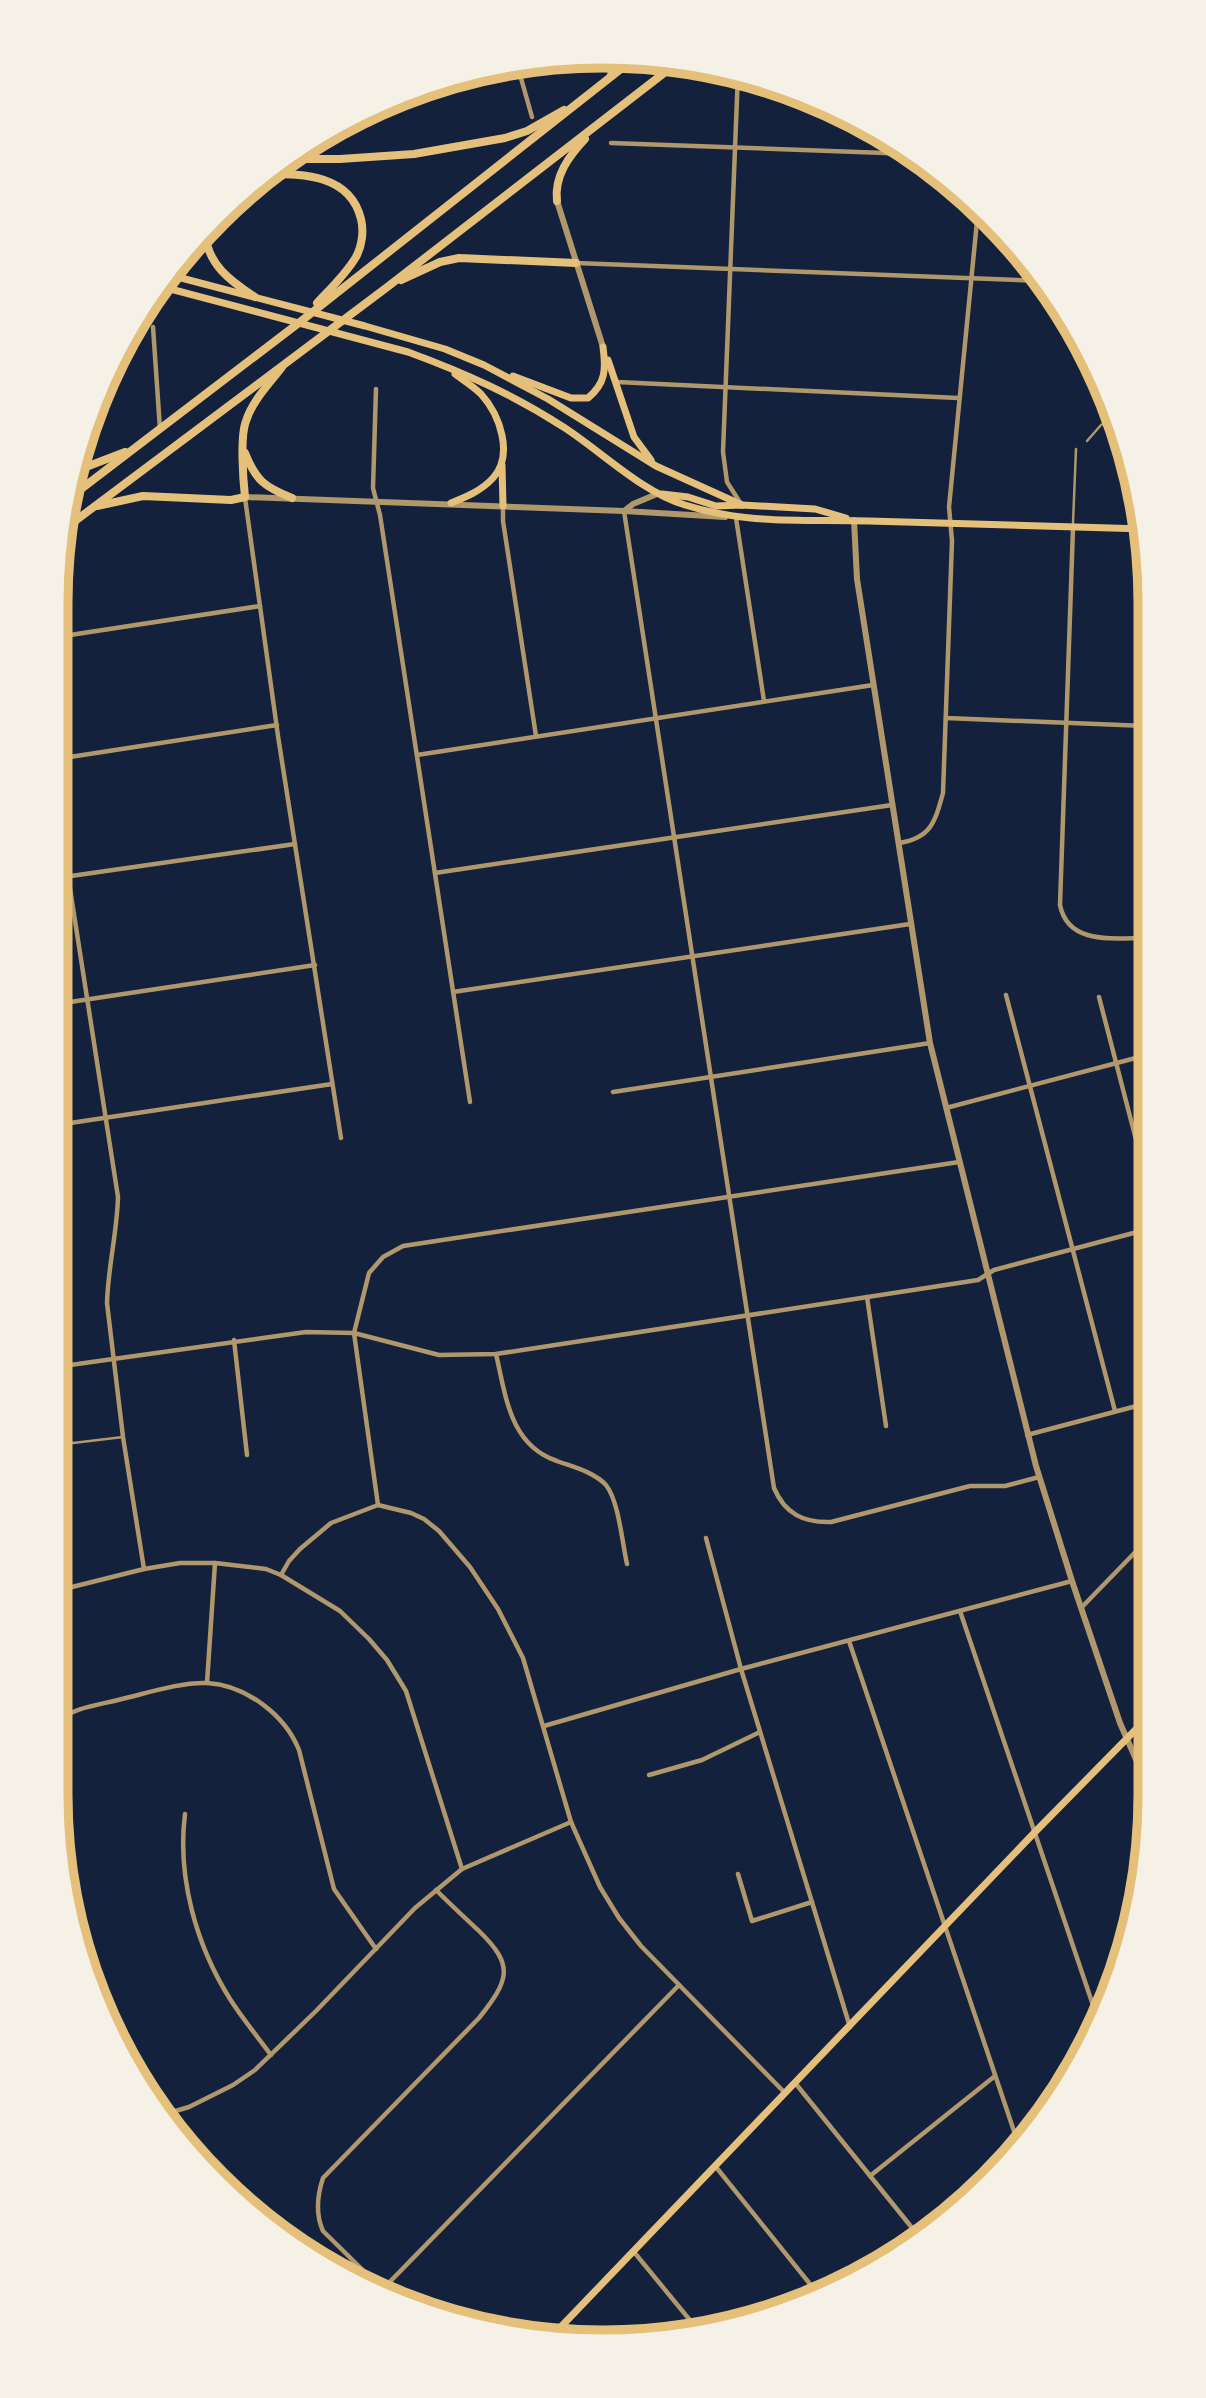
<svg xmlns="http://www.w3.org/2000/svg" width="1206" height="2398" viewBox="0 0 1206 2398" font-family="'Noto Sans',sans-serif">
<style>
.lines{fill:none;stroke-linecap:round;stroke-linejoin:round}
.service{stroke:#b1986c;stroke-width:2.5}
.minor{stroke:#b1986c;stroke-width:4.5}
.tertiary{stroke:#b1986c;stroke-width:6}
.secondary{stroke:#e5c07b;stroke-width:7}
.trunk{stroke:#e5c07b;stroke-width:8}
.rim{fill:none;stroke:#e5c07b;stroke-width:9}
</style>
<rect width="100%" height="100%" fill="#14213d"/>
<g class="lines">
<!-- service -->
<g class="service">
<path d="M1087,441l14,-16 14,-8"/>
<path d="M1073,523l3,-74"/>
<path d="M57,1367l9,74 7,2 50,-6"/>
</g>
<!-- minor -->
<g class="minor">
<path d="M517,64l15,53"/>
<path d="M738,73l-15,379 4,30 14,22"/>
<path d="M611,143l301,11"/>
<path d="M576,263l467,18"/>
<path d="M153,327l7,102"/>
<path d="M617,382l341,16"/>
<path d="M376,389l-3,99 7,27 90,587"/>
<path d="M245,498l33,238 63,402"/>
<path d="M503,507v14l33,215"/>
<path d="M624,511l150,977c11,26 30,35 57,34l139,-36h35l34,-9"/>
<path d="M736,518l28,183"/>
<path d="M1073,528l-13,377c8,40 53,33 86,33"/>
<path d="M57,637l203,-31"/>
<path d="M946,718l200,8"/>
<path d="M417,755l456,-70"/>
<path d="M57,759l220,-34"/>
<path d="M57,805l61,392c-1,36 -10,70 -11,106l16,134 21,132"/>
<path d="M899,843c32,-5 36,-21 44,-50l9,-252 -3,-34 29,-296"/>
<path d="M435,873l457,-68"/>
<path d="M57,878l238,-34"/>
<path d="M453,992l457,-68"/>
<path d="M1006,995l109,416"/>
<path d="M1099,997l48,185"/>
<path d="M57,1004l258,-39"/>
<path d="M613,1092l317,-49"/>
<path d="M946,1108l201,-53"/>
<path d="M57,1125l275,-41"/>
<path d="M867,1297l19,129"/>
<path d="M234,1340l13,115"/>
<path d="M496,1354c10,43 14,91 61,107 16,6 37,11 49,24 13,17 16,57 21,79"/>
<path d="M56,1367l250,-35 48,1 85,22 57,-1 482,-74 16,-10 147,-39 6,-4"/>
<path d="M1027,1435l121,-32"/>
<path d="M56,1443l10,-2"/>
<path d="M378,1505l-24,-172 15,-60 14,-16 20,-11 556,-84"/>
<path d="M706,1538l35,131 109,358"/>
<path d="M281,1575l8,-14 11,-12 31,-26 47,-18 33,8 13,6 15,12 31,36 28,42 25,49 48,164 29,65 19,31 22,28 144,147"/>
<path d="M56,1591l88,-22 36,-6h35l51,6 15,6 59,36 29,28 18,21 19,31 56,178"/>
<path d="M1082,1607l66,-68"/>
<path d="M960,1611l139,412"/>
<path d="M849,1641l169,502"/>
<path d="M207,1683l8,-120"/>
<path d="M56,1723c16,-16 44,-18 66,-24 25,-6 59,-17 85,-16 39,2 78,32 92,67l35,139 42,60"/>
<path d="M544,1726l197,-57 331,-88"/>
<path d="M649,1775l53,-15 58,-28"/>
<path d="M185,1814c-8,63 11,131 45,185 12,19 27,37 41,56"/>
<path d="M738,1874l14,47 60,-19"/>
<path d="M796,2084l121,150"/>
<path d="M162,2115l27,-8 44,-22 22,-15 61,-59 99,-103 47,-39 109,-47"/>
<path d="M716,2167l102,127"/>
<path d="M870,2176l125,-100"/>
<path d="M634,2252l64,78"/>
<path d="M383,2290l-60,-59c-8,-18 -6,-35 0,-53l156,-160c30,-38 36,-52 0,-87 -15,-14 -29,-27 -43,-41"/>
<path d="M379,2293l300,-308"/>
</g>
<!-- tertiary -->
<g class="tertiary">
<path d="M557,201l46,146"/>
<path d="M245,497l379,14 101,6"/>
<path d="M624,511l9,-7 24,-10"/>
<path d="M854,520l3,59 73,464 106,423 36,115 48,142 29,66"/>
</g>
<!-- secondary -->
<g class="secondary">
<path d="M166,274l199,52 80,23 39,16 64,34 108,67 86,39"/>
<path d="M159,286l249,66c57,21 106,43 157,76 38,25 77,64 120,77 63,20 119,14 184,16 92,2 184,5 276,8"/>
<path d="M608,360l26,77 17,23"/>
<path d="M513,376l58,22h17c18,-15 18,-29 15,-51"/>
<path d="M502,465l1,41"/>
<path d="M662,494l26,3 28,9 26,-1 73,4 31,9"/>
<path d="M451,503c15,-6 30,-12 42,-25 21,-23 7,-63 -12,-84 -8,-8 -18,-14 -26,-20"/>
<path d="M555,2333l480,-501 114,-116"/>
</g>
<!-- trunk -->
<g class="trunk">
<path d="M611,75l6,-17"/>
<path d="M288,159h52l74,-5 91,-16 22,-7 37,-21"/>
<path d="M267,174c38,0 83,1 94,45 3,12 1,27 -5,38 -10,17 -25,31 -39,46"/>
<path d="M557,201c-3,-25 12,-45 28,-62"/>
<path d="M205,232c2,32 25,49 50,65"/>
<path d="M401,280l39,-18 19,-4 117,5"/>
<path d="M245,453c11,28 20,34 47,45"/>
<path d="M73,472l52,-20"/>
<path d="M68,499l232,-177 336,-265"/>
<path d="M97,506l46,-10 88,4 14,-3c-2,-18 -5,-61 1,-76 6,-20 24,-38 36,-54"/>
<path d="M63,530l323,-242 291,-225"/>
</g>
</g>
<!-- crop -->
<path d="M0 0H1206V2398H0ZM603 68H603A535 535 0 0 1 1138 603V1795A535 535 0 0 1 603 2330H603A535 535 0 0 1 68 1795V603A535 535 0 0 1 603 68Z" fill="#f6f1e7" fill-rule="evenodd"/>
<path class="rim" d="M603 68H603A535 535 0 0 1 1138 603V1795A535 535 0 0 1 603 2330H603A535 535 0 0 1 68 1795V603A535 535 0 0 1 603 68Z"/>
</svg>
